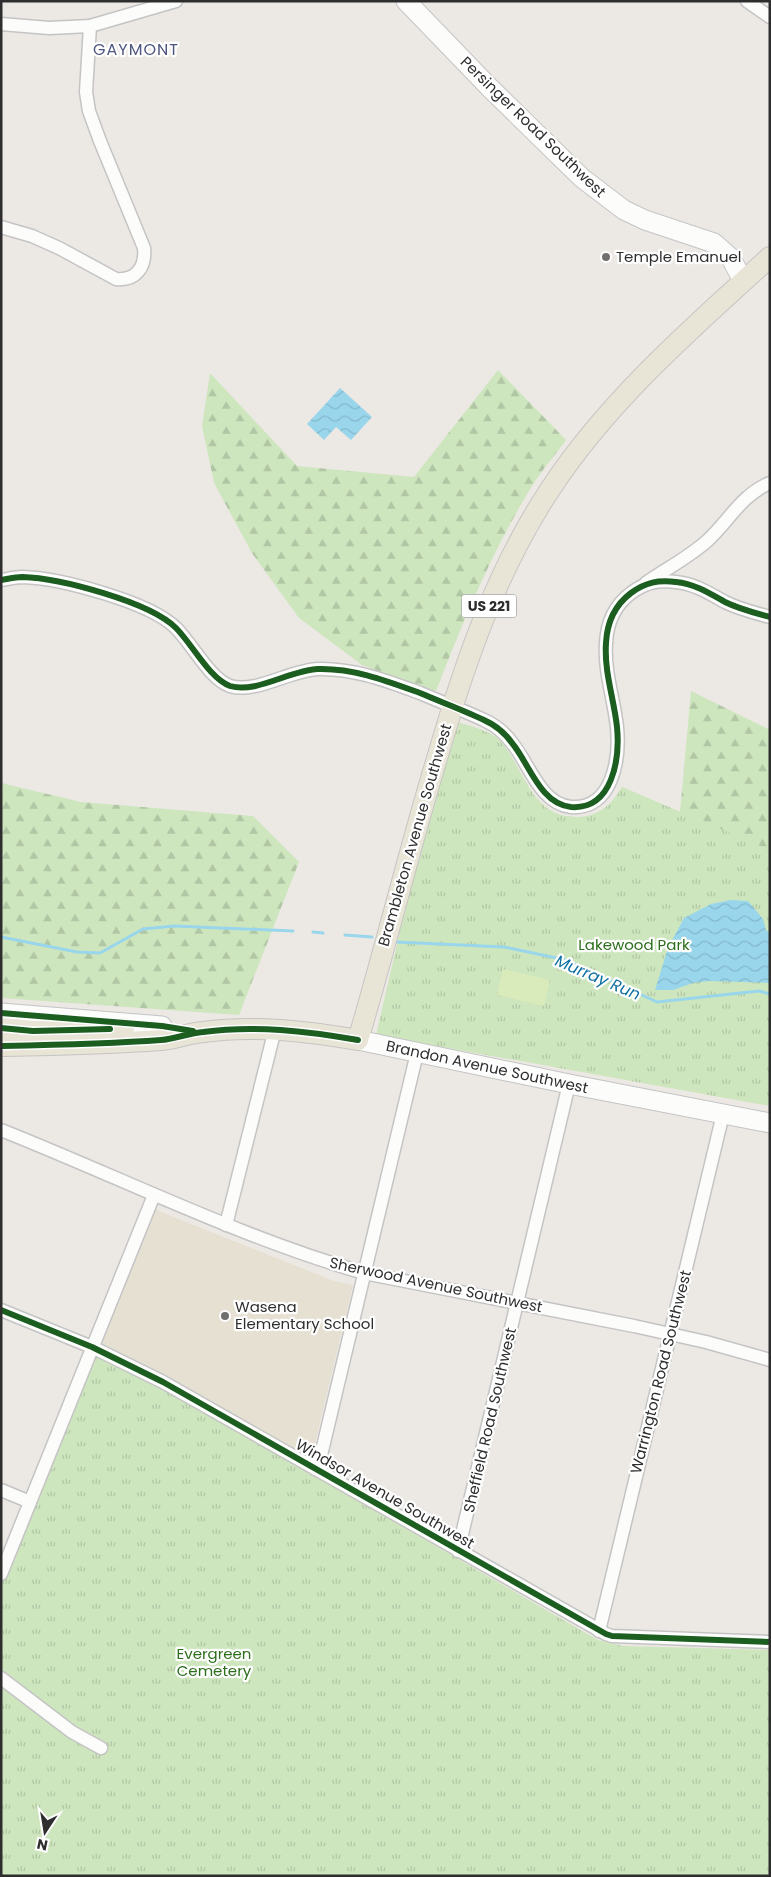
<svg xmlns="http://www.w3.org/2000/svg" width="771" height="1877" viewBox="0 0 771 1877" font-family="Poppins,sans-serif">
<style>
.education{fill:#e6e0d3}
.forest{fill:url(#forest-firs)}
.park{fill:url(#park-tufts)}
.pitch{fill:#d9eabb}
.water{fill:url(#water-waves)}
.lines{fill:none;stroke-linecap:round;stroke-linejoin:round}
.stream{stroke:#99d6ec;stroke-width:3}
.street-casing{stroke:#c5c4c5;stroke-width:15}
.secondary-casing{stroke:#c5c4c5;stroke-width:21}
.primary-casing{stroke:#c6c5c4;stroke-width:22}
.street{stroke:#fcfcfb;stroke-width:12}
.secondary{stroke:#fcfcfb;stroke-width:19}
.primary{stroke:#e8e4d6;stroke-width:20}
.cycleway-casing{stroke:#fff;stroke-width:9}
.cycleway{stroke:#1b5e20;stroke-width:6}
.poi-dot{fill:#706f6e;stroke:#fff;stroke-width:2}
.labels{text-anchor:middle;stroke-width:4.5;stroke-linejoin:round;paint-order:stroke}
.shield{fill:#fff;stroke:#6d6d6d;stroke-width:1}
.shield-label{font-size:14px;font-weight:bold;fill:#2e2e2e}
.street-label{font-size:15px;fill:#2e2e2e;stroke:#fff}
.poi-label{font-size:15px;fill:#2e2e2e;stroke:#fff;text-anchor:start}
.park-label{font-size:15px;fill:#2c6e1b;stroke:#fff}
.neighbourhood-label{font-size:16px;letter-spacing:1px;fill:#4d5680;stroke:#fff}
.water-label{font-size:16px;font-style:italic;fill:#0d6fa3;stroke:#fff}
</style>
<defs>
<pattern id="forest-firs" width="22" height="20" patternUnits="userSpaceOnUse" patternTransform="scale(1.25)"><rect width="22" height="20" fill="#cee6be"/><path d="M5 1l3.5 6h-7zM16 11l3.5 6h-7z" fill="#b1c6a4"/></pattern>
<pattern id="park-tufts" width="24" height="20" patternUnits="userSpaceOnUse" patternTransform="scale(1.25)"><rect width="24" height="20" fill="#cee6be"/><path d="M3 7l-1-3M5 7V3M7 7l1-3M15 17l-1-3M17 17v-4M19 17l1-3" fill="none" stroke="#b1c6a4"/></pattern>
<pattern id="water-waves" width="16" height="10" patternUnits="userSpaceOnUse" patternTransform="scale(1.25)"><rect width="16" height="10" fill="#99d6ec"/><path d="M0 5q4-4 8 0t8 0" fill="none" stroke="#84b8cb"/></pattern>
</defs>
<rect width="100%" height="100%" fill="#ece8e4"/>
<!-- education -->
<path class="education" d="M149,1205l12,7 173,69 19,4 -39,162 -11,22 -211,-122z"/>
<!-- forest -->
<g class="forest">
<path d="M498,370l68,70c-11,15 -24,30 -34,46 -40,65 -69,135 -96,205l-74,-26 -63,-47 -47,-65 -38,-70 -12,-57 8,-53 87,93 117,11z"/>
<path d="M691,691l79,39v177l-355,-41 43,-143c9,1 32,9 39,15 29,28 31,82 84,79 20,-2 31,-13 41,-30l58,25z"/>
<path d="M1,783l80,19 172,14 46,46 -60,153 -238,-17z"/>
</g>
<!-- park -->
<g class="park">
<path d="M458,723c9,1 32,9 39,15 29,28 31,82 84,79 20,-2 31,-13 41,-30l148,63v256l-394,-71 39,-169z"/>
<path d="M92,1347l506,293 25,6 147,4v226h-769v-302z"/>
</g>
<!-- pitch -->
<path class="pitch" d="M503,969l47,11 -6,26 -47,-11z"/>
<!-- water -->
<g class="water">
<path d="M340,388l32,29 -21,23 -15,-13 -12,13 -17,-16z"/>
<path d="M731,900l17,1 15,18 3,11 4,3v50l-60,-2 -17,2 -20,7h-18l13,-42 16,-30 27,-14z"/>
</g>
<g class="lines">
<!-- stream -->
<g class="stream">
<path d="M313,932l10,1"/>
<path d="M345,935l27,2"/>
<path d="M1,937l76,15 23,1 43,-24 31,-3 119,5"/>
<path d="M396,942l108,5 62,13 91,42 102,-11 11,3"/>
</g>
<defs>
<g id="street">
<path d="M747,1l23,16"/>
<path d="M1,24l48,4 41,-2 86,-25"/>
<path d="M1,227l31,9 27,12 57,31c20,2 30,-12 28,-31l-44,-107 -11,-30 -3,-19 4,-66"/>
<path d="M1,580c7,-1 14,-3 21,-3 38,1 128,25 154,51 16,16 34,51 54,58 26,8 60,-16 88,-17 36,-1 69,12 102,24 21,9 43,17 64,27 11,5 21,13 28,23 17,20 28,61 59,64 42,3 49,-49 46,-80 -3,-28 -13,-55 -11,-84 1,-20 9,-38 25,-50 15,-11 27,-13 45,-11 19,2 33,11 49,20 14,7 30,11 45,15"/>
<path d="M646,583c20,-14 43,-26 61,-42 22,-20 34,-46 63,-58"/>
<path d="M1,1130c121,48 238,107 363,143l270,53 72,16 64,18"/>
<path d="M226,1225l49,-196"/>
<path d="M1,1310l91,37 71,35 443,252 6,2 158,6"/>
<path d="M315,1469l6,-14 96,-402"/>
<path d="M1,1490l29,12"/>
<path d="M458,1551l111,-467"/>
<path d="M1,1574l153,-379"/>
<path d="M599,1631l124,-517"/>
<path d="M1,1678l71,54 29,16"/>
</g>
<g id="secondary">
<path d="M406,1l83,86 93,91 42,32 21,10 69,23 17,15 12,23"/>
<path d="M1,1013l161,13"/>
<path d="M358,1040l211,44 201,39"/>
</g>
<g id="primary">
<path d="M1,1028l32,3 91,-3"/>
<path d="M1,1046c53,-1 107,-2 160,-6 14,-1 28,-7 42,-8 52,-7 103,-1 155,8 28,-94 51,-190 80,-285 27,-93 59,-186 113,-267 58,-88 142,-161 219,-231"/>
</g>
</defs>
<!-- street casing -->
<use href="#street" class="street-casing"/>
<!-- secondary casing -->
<use href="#secondary" class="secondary-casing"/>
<!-- primary casing -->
<use href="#primary" class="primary-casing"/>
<!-- street -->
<use href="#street" class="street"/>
<!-- secondary -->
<use href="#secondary" class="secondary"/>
<!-- primary -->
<use href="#primary" class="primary"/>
<defs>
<g id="cycleway">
<path d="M1,580c7,-1 14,-3 21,-3 38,1 128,25 154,51 16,16 34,51 54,58 26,8 60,-16 88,-17 36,-1 69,12 102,24 21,9 43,17 64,27 11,5 21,13 28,23 17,20 28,61 59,64 42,3 49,-49 46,-80 -3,-28 -13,-55 -11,-84 1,-20 9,-38 25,-50 15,-11 27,-13 45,-11 19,2 33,11 49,20 14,7 30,11 45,15"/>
<path d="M1,1013l161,13 31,5"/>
<path d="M1,1028l32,3 77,-2"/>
<path d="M1,1046c53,-1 107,-2 160,-6 14,-1 28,-7 42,-8 52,-7 103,-1 155,8"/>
<path d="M1,1310l91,37 71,35 443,252 6,2 158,6"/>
</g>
</defs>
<!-- cycleway casing -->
<use href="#cycleway" class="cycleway-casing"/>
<!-- cycleway -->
<use href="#cycleway" class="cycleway"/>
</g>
<!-- markers -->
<g class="poi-dot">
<circle cx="606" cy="257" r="5"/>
<circle cx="225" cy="1316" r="5"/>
</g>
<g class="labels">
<!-- shield labels -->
<rect class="shield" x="461.5" y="594.5" width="55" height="23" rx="4"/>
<g class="shield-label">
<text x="489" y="611">US 221</text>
</g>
<!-- street labels -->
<g class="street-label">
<text transform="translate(533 127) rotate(44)" y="5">Persinger Road Southwest</text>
<text transform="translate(415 835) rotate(-74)" y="5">Brambleton Avenue Southwest</text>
<text transform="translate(487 1067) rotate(12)" y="5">Brandon Avenue Southwest</text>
<text transform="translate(436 1285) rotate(12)" y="5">Sherwood Avenue Southwest</text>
<text transform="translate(661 1372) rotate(-76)" y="5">Warrington Road Southwest</text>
<text transform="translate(490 1420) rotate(-77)" y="5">Sheffield Road Southwest</text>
<text transform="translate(385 1494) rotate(30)" y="5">Windsor Avenue Southwest</text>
</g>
<!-- poi labels -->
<g class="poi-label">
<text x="616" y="262">Temple Emanuel</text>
<text x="235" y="1312">Wasena<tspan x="235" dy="17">Elementary School</tspan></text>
</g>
<!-- park labels -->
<g class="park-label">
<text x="634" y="950">Lakewood Park</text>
<text x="214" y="1659">Evergreen<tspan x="214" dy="17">Cemetery</tspan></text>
</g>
<!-- neighbourhood labels -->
<g class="neighbourhood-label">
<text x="136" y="55">GAYMONT</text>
</g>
<!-- water labels -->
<g class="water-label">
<text transform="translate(598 977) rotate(23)" y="6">Murray Run</text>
</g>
</g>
<!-- border -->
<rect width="771" height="1877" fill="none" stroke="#2e2e2e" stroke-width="5"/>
<!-- north arrow -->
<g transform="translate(45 1832) rotate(192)" stroke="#ffffff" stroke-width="4" paint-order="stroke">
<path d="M0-4L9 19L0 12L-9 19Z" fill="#2e2e2e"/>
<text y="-8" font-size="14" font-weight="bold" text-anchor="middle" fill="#2e2e2e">N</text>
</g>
</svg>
